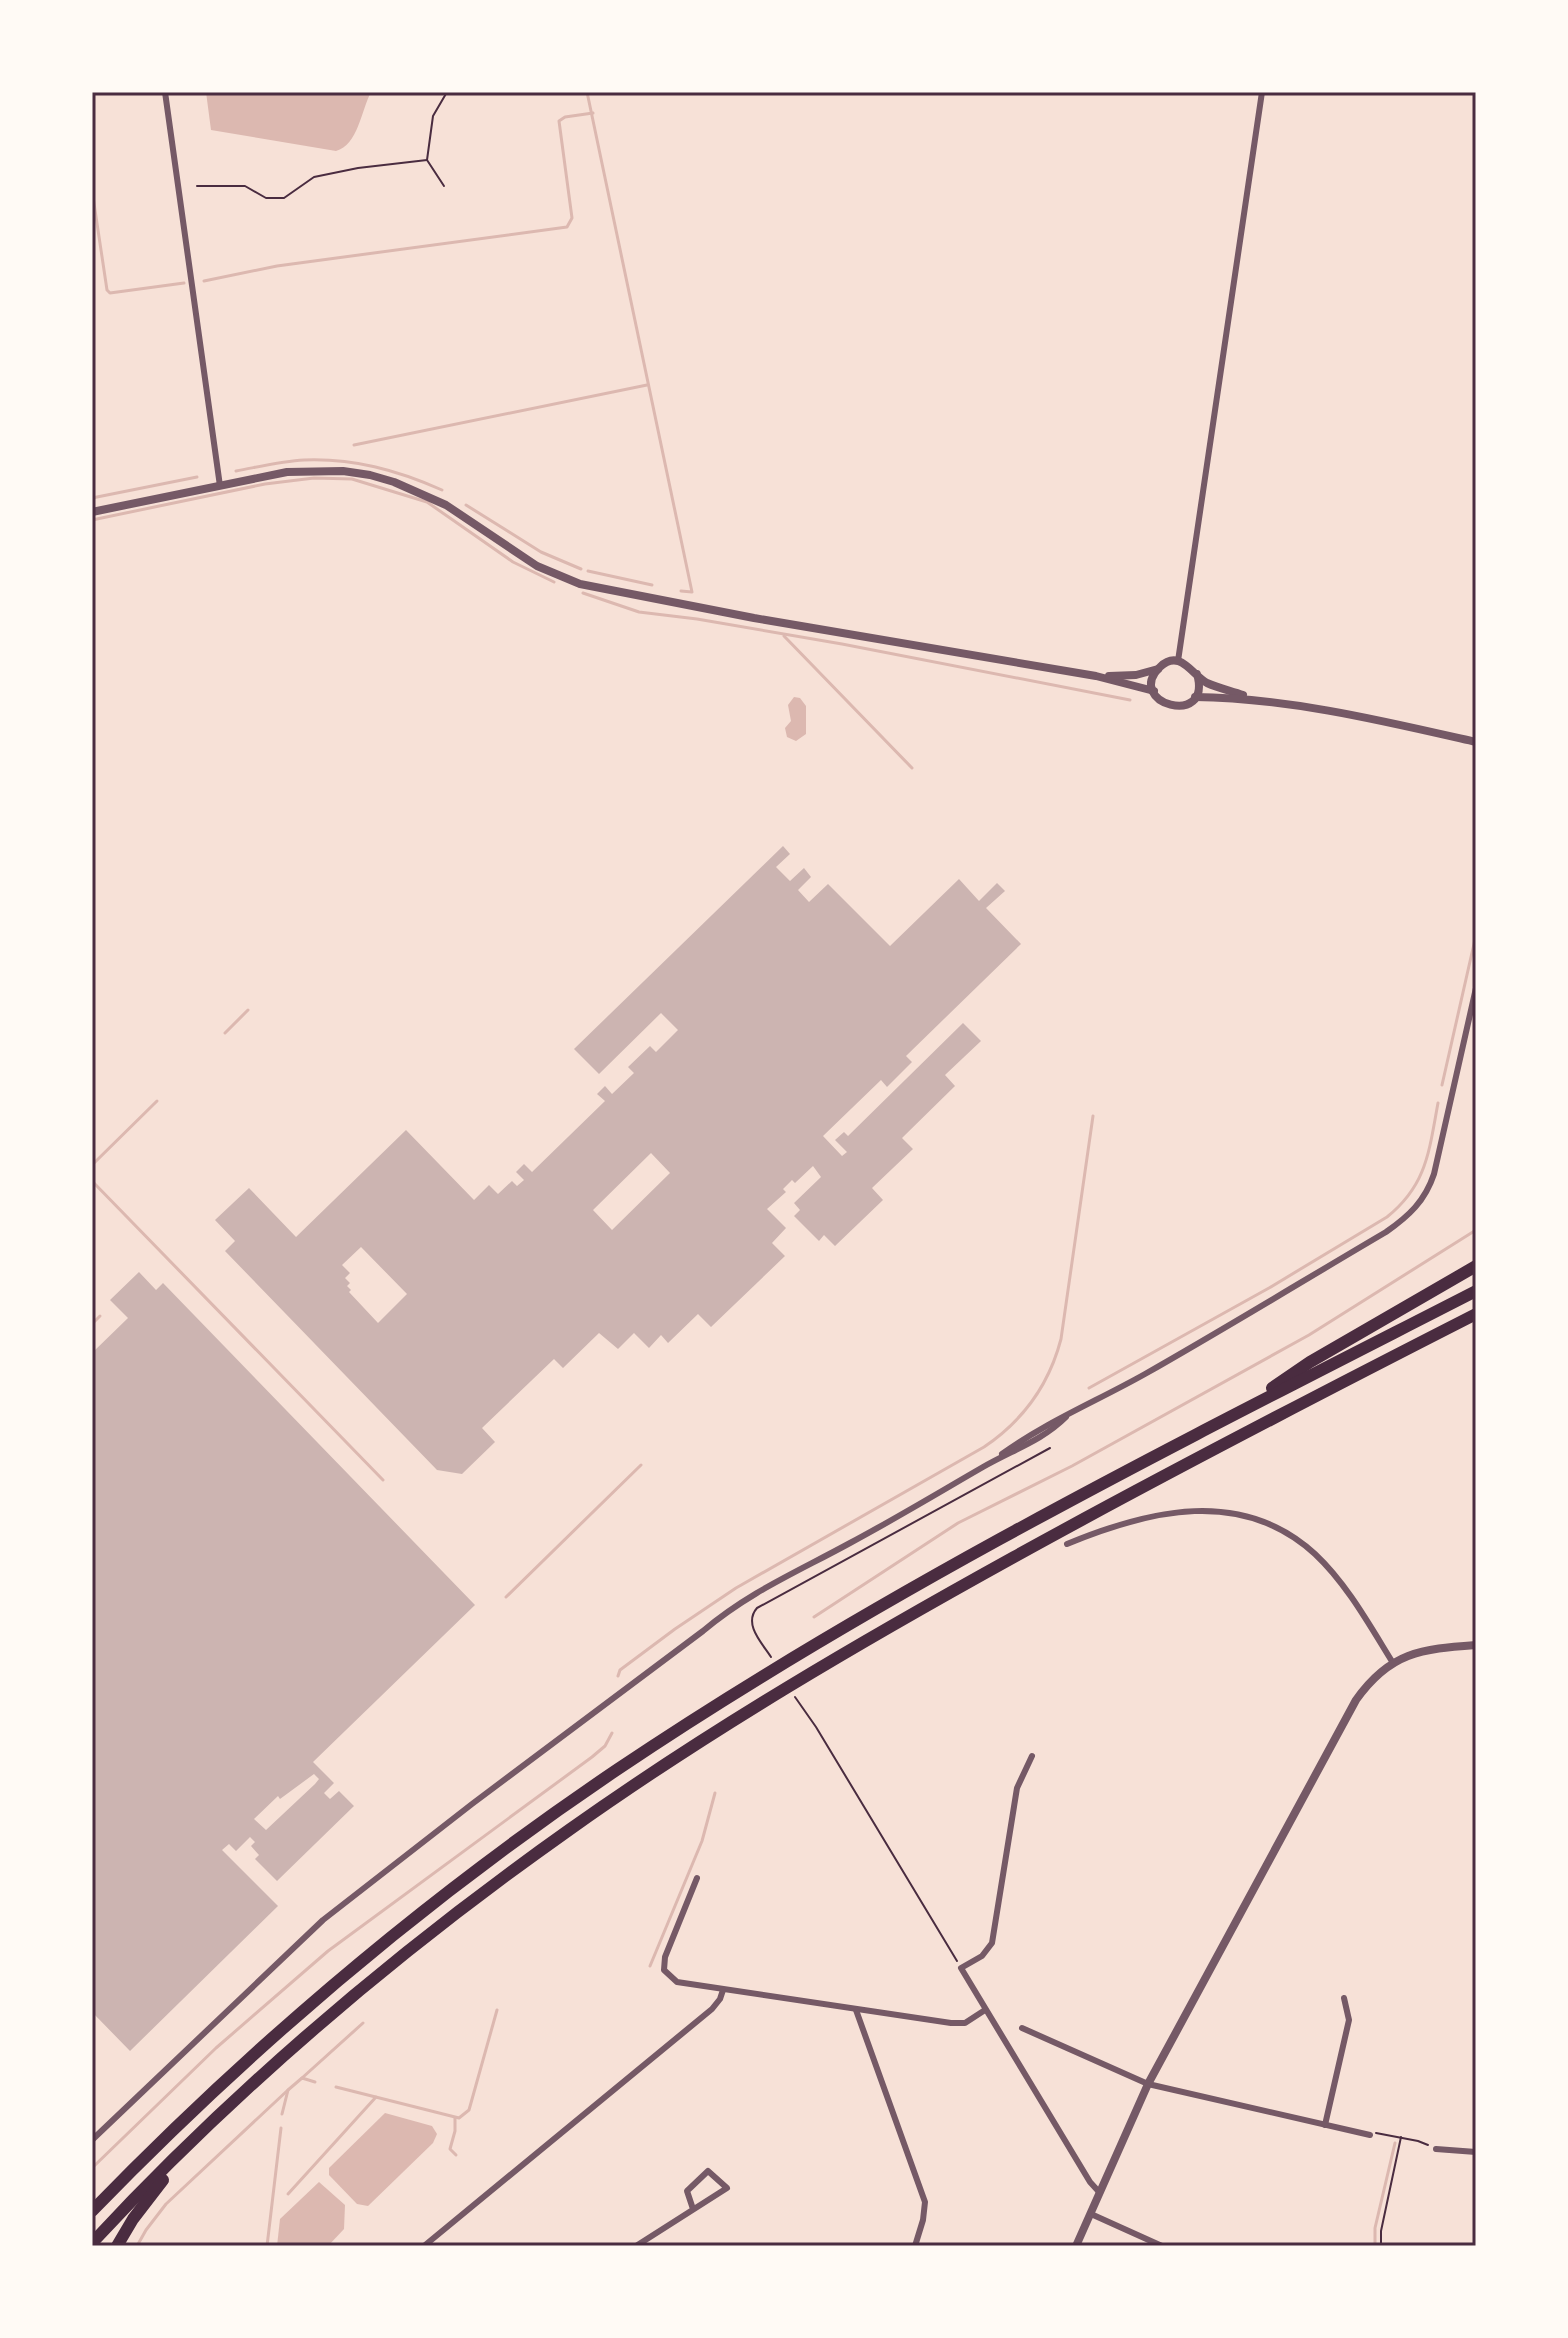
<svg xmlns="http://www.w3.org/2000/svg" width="1568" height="2338" viewBox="0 0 1568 2338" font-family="Roboto,sans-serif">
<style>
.water{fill:#dcb8b0}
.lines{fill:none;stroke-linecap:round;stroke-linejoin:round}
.stream{stroke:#dcb8b0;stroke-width:3}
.building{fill:#ccb4b1;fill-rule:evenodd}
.path{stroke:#4a2c40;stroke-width:2}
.minor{stroke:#755966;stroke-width:6}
.tertiary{stroke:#755966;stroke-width:8}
.motorway{stroke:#4a2c40;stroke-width:12}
.neatline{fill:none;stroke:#4a2c40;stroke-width:3}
</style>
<rect width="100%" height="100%" fill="#f7e1d7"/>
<!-- water -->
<g class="water">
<path d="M206,92h165c-10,19 -13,53 -35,59l-125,-21z"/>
<path d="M794,697l6,1 6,8v28l-10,7 -9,-4 -2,-9 6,-7 -3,-16z"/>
<path d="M385,2113l47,13 5,8 -4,9 -65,63 -11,-2 -28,-29v-7z"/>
<path d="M319,2182l26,23 -1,24 -16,17h-51l3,-27z"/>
</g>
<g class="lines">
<!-- stream -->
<g class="stream">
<path d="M587,92l105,500 -11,-1"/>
<path d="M92,190l15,100 3,3 74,-10"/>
<path d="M204,281l73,-15 290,-39 5,-9 -13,-97 6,-4 28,-4"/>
<path d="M354,445l293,-60"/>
<path d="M236,471c22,-4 46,-10 68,-11 49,-2 93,10 138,30"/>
<path d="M92,498l105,-21"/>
<path d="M466,505l75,47 40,17"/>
<path d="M92,520l173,-36 49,-6 38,1 75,23 86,60 41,20"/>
<path d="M588,571l64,14"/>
<path d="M583,593l56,19 58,7 145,25 288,56"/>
<path d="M784,636l128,132"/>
<path d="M225,1033l23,-23"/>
<path d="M1442,1085l34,-150"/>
<path d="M92,1165l65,-64"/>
<path d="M92,1181l291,299"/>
<path d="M92,1324l8,-8"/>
<path d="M1089,1388l180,-100 118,-71c40,-32 42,-66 51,-114"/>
<path d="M506,1597l135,-132"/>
<path d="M814,1617l144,-94 114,-57 237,-131 167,-105"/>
<path d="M618,1676l2,-6 55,-41 61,-41 248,-141c40,-27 65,-62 77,-108l32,-223"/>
<path d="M650,1966l52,-125 13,-48"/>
<path d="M302,2078l61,-55"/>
<path d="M336,2087l123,31 10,-8 28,-100"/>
<path d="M282,2114l6,-24 14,-12 13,4"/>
<path d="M455,2118v13l-5,18 6,6"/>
<path d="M92,2168l124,-120 112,-97 264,-194 13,-11 7,-13"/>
<path d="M288,2194l88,-97"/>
<path d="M137,2246l9,-16 20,-26 122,-114"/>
<path d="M267,2246l14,-118"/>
<path d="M1375,2246v-18l20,-85"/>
</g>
</g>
<!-- building -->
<g class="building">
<path d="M783,846l7,8 -14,13 14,14 14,-13 7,9 -13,13 11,12 19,-18 62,62 69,-67 20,22 18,-18 8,8 -19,17 35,36 -115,112 6,6 -25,25 -6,-7 -58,56 19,20 5,-4 -12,-12 9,-8 4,4 115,-113 18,18 -36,34 10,11 -53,52 11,11 -41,39 11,12 -48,46 -11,-11 -5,6 -25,-25 6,-6 -6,-7 27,-26 -8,-11 -18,17 -3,-3 -9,9 3,3 -19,17 19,19 -14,15 13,13 -74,71 -13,-13 -30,29 -7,-8 -12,13 -15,-15 -16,16 -19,-16 -36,35 -9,-9 -72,69 13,14 -33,32 -25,-4 -212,-219 10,-10 -20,-21 34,-32 47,49 110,-107 68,70 15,-15 9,9 14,-13 5,5 7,-6 -8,-8 8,-8 8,8 73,-71 -8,-7 8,-8 7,8 22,-21 -6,-6 22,-21 6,6 22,-22 -17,-17 -62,61 -25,-25zM651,1153l19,20 -58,57 -19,-20zM361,1247l46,47 -29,29 -29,-31 2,-2 -4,-4 3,-3 -5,-5 5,-5 -8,-8z"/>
<path d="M139,1272l17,18 7,-7 312,322 -162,157 21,21 -10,10 6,6 9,-8 15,15 -77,75 -22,-22 4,-4 -8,-9 4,-4 -5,-5 -14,14 -7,-7 -7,6 56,56 -148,145 -38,-39v-659l36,-35 -18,-18zM314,1774l5,5 -4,5 -49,46 -12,-11 24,-23 2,3z"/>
</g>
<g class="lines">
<!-- path -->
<g class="path">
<path d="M197,186h48l21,12h18l30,-21 44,-9 69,-8"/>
<path d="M444,186l-17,-26 6,-44 14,-24"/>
<path d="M771,1657c-9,-14 -28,-33 -14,-49l293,-160"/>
<path d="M795,1697l21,30 141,234"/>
<path d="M1376,2133l42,8 10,4"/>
<path d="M1381,2246v-15l20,-94"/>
</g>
<!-- minor -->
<g class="minor">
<path d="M165,92l55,394"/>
<path d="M1178,661l84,-569"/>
<path d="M1002,1454c44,-32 95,-53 143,-80 81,-46 161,-95 241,-142 23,-16 39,-31 48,-58l42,-186"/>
<path d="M1067,1544c82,-34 175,-57 248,10 32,30 55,72 78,109"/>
<path d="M1032,1756l-15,32 -25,155 -10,13 -21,12 129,214 10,11"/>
<path d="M697,1878l-32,79 -1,13 13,12 274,41h14l20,-13"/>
<path d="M856,2010l69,192 -2,18 -8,26"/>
<path d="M1022,2028l126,56 222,51"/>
<path d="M1325,2125l24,-105 -5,-22"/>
<path d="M92,2140l231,-220 149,-116 231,-173c46,-39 94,-59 147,-88 45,-24 88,-50 133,-76 29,-17 59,-26 83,-50"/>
<path d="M1436,2149l40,3"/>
<path d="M1091,2214l71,32"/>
<path d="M424,2246l288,-237 8,-10 3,-9"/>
<path d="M636,2246l91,-58 -19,-17 -21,20 6,18"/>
</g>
<!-- tertiary -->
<g class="tertiary">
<path d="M92,512l195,-40 56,-1 27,4 24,7 52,23 91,61 43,18 174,34 342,58 58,15"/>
<path d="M1197,674c16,55 -74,29 -37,-7 20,-19 32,8 47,16 11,5 25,8 36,12"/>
<path d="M1109,676l27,-1 22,-6"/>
<path d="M1195,697c94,1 189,24 281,45"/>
<path d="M1076,2246l72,-162 208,-384c34,-48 65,-51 120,-55"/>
</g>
<!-- motorway -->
<g class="motorway">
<path d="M1272,1388l38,-26 166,-96"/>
<path d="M92,2211c159,-164 336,-314 526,-442 272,-183 567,-329 858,-478"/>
<path d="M92,2243c143,-154 306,-292 477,-413 142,-101 293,-189 445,-273 152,-84 307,-164 462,-243"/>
<path d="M117,2246l16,-27 30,-39"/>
</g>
</g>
<!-- border -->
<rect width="1568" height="2338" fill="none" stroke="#fffaf5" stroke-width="188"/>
<rect x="94" y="94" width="1380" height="2150" class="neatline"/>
</svg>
